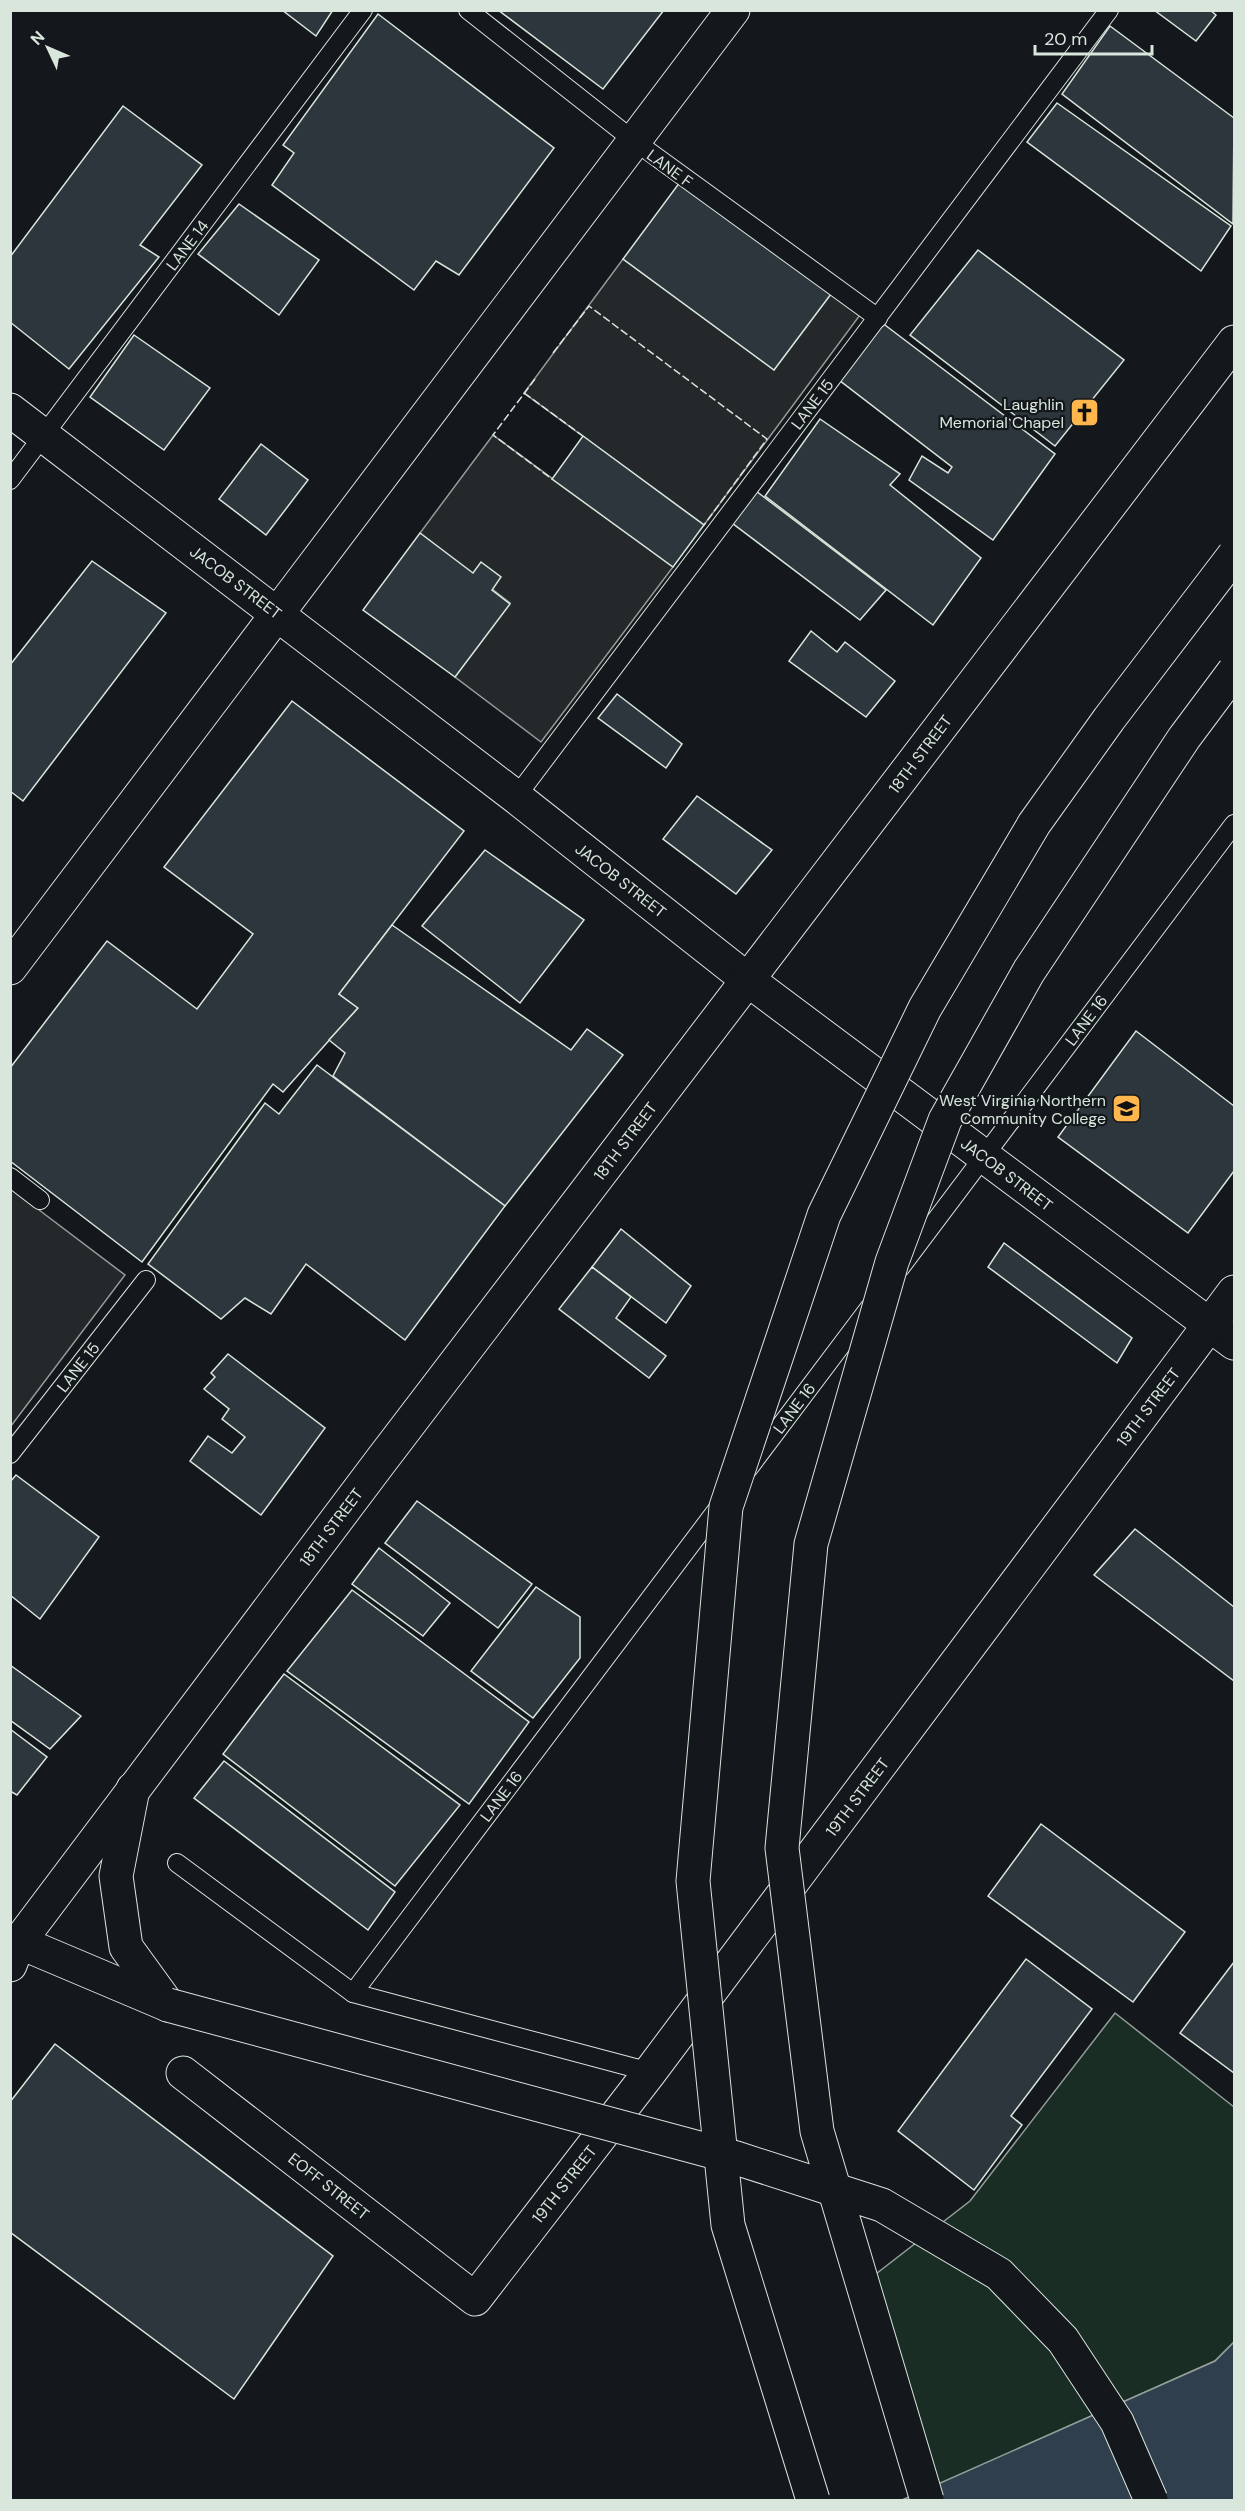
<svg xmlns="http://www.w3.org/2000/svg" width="1245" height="2511" viewBox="0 0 1245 2511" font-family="'DM Sans',sans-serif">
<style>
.green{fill:#1a2d24;stroke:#939e99;stroke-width:1.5}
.parking{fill:#24282b;stroke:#939e99;stroke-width:1.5}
.water{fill:#2f3f4d;stroke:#939e99;stroke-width:1.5}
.building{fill:#2c363c;stroke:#d8e6dc;stroke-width:1.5}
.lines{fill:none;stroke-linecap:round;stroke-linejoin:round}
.lane-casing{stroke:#d8e6dc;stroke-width:20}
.street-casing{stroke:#d8e6dc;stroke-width:35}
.highway-casing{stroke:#d8e6dc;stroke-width:35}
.lane{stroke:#14181c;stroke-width:18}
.street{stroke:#14181c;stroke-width:33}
.highway{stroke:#14181c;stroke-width:33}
.highway-bridge-casing{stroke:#d8e6dc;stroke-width:35;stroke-linecap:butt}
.highway-bridge{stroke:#14181c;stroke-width:33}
.fence{stroke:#d8e6dc;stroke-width:1.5;stroke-dasharray:8 3;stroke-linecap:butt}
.labels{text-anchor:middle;stroke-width:4.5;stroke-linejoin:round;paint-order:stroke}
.street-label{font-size:16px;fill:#d8e6dc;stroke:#14181c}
.poi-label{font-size:16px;fill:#d8e6dc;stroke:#14181c;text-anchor:end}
</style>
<rect width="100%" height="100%" fill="#14181c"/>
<!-- green -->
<path class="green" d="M1115,2013l119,94v235l-19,19 -291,130 -61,-207 107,-83z"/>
<!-- parking -->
<g class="parking">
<path d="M623,259l151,111 57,-76 29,21 -156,210 -180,-132z"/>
<path d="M493,435l180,132 -132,175 -86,-65 55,-74 -90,-70z"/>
<path d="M10,1188l115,87 -114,151h-1z"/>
</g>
<!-- water -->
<path class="water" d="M1234,2342v158h-332l313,-139z"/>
<!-- building -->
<g class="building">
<path d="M282,10h51l-17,26z"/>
<path d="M498,10h166l-61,79z"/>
<path d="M1154,10h56l6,5 -20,26z"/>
<path d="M378,14l176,134 -95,127 -23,-14 -22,29 -142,-105 22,-32 -11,-8z"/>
<path d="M1110,26l124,92 -1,106 -171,-130z"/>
<path d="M1057,103l174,123 -30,45 -174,-129z"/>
<path d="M123,106l79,59 -62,80 19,12 -90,112 -59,-47v-65z"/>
<path d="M680,182l151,112 -57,76 -151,-111z"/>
<path d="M239,204l80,56 -40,55 -81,-61z"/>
<path d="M978,250l146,110 -69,86 -145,-111z"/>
<path d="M881,322l174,132 -62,86 -84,-60 13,-24 26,17 4,-6 -113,-87z"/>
<path d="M134,335l76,53 -46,62 -74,-53z"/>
<path d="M820,419l80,55 -10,11 91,73 -48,67 -168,-129z"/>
<path d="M583,436l121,89 -31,42 -121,-88z"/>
<path d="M261,444l47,36 -42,55 -47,-36z"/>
<path d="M756,491l130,99 -26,30 -128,-97z"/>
<path d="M420,533l53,40 8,-11 20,15 -9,13 18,14 -55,73 -92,-67z"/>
<path d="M92,561l74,52 -143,188 -13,-10v-126z"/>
<path d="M811,631l26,21 8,-10 50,39 -29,36 -77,-56z"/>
<path d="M617,694l65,50 -16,24 -68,-50z"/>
<path d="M292,701l172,130 -125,163 19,14 -75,84 -10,-8 -131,178 -132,-101v-93l97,-127 90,68 56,-75 -89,-67z"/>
<path d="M697,796l75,54 -36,44 -73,-55z"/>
<path d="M485,850l99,70 -64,83 -98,-77z"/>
<path d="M392,925l179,125 16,-21 36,26 -118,151 -172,-130 12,-23 -16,-13 29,-32 -19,-14z"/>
<path d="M1136,1031l98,75v65l-46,62 -130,-96z"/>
<path d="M317,1065l188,141 -100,134 -99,-76 -35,50 -26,-16 -24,21 -73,-55 117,-161 14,11z"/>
<path d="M621,1229l70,57 -25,37 -74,-56z"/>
<path d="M1004,1243l128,95 -15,25 -129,-96z"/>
<path d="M592,1267l39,30 -15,21 50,38 -17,22 -90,-69z"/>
<path d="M228,1354l97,74 -64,87 -71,-54 18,-25 24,17 13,-16 -23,-18 7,-10 -25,-20 11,-12 -4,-4z"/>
<path d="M16,1475l83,62 -59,82 -30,-24v-113z"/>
<path d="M417,1501l115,83 -34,44 -113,-85z"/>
<path d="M1135,1529l99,78v74l-140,-106z"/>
<path d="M379,1548l71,55 -27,33 -71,-52z"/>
<path d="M536,1587l44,30v41l-47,60 -62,-47z"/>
<path d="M352,1590l177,132 -60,82 -182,-133z"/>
<path d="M10,1665l71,51 -31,33 -40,-29z"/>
<path d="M284,1674l176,131 -65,81 -172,-132z"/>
<path d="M10,1729l37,28 -30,38 -7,-4z"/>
<path d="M224,1761l171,131 -27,38 -174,-132z"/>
<path d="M1041,1824l144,108 -52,70 -145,-106z"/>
<path d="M1026,1959l66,50 -81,107 11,9 -48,65 -76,-59z"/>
<path d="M1234,1962v111l-54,-40z"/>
<path d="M55,2044l278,212 -99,143 -224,-167v-130z"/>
</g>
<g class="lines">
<defs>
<g id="lane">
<path d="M468,10l165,130 245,178"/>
<path d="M10,480l353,-470"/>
<path d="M516,797l593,-787"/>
<path d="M10,1177l30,23"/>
<path d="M900,1268l334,-444"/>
<path d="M10,1454l136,-174"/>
<path d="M748,1469l122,-162"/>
<path d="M177,1863l176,130 297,79"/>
<path d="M353,1993l369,-490"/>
</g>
<g id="street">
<path d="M10,410l506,387 232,183 486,363"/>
<path d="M10,968l723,-958"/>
<path d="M19,1942l361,-480 854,-1120"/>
<path d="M183,2073l292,226 175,-227 584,-780"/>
</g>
<g id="highway">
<path d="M133,1789l-17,87 10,71 42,58"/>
<path d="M10,1965l9,-23 149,63"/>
</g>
</defs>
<!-- lane casing -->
<use href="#lane" class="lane-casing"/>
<!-- street casing -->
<use href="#street" class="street-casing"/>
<!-- highway casing -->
<use href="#highway" class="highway-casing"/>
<!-- lane -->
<use href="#lane" class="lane"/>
<!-- street -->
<use href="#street" class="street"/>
<!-- highway -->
<use href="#highway" class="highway"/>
<defs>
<g id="highway-bridge">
<path d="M168,2005l568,153 146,47 117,69 64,66 54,82 34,78"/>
<path d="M813,2500l-85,-275 -35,-344 33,-374 98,-292 101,-207 109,-184 75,-105 125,-164"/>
<path d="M927,2500l-110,-369 -35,-283 29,-304 81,-282 53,-142 84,-149 155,-233 50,-67"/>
</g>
</defs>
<!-- highway-bridge casing -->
<use href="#highway-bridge" class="highway-bridge-casing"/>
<!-- highway-bridge -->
<use href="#highway-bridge" class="highway-bridge"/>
<!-- fence -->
<g class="fence">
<path d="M553,353l36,-47 178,133 -63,86"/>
<path d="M535,379l-42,56 59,44"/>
<path d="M524,393l59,43"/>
</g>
</g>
<!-- icons -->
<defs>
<symbol id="church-square" viewBox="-11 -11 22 22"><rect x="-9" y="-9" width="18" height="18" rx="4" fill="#ffb74d" stroke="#14181c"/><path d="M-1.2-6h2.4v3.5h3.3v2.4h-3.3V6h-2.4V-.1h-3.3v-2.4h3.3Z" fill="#111"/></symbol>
<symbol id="university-square" viewBox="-11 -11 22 22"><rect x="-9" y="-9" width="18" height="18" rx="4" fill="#ffb74d" stroke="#14181c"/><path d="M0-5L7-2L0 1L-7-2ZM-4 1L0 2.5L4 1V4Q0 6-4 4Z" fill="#111"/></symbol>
</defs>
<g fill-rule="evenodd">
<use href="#church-square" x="1068" y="396" width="33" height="33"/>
<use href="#university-square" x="1110" y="1092" width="33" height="33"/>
</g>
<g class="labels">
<!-- street labels -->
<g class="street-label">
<text transform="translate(670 168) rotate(36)" y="6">LANE F</text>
<text transform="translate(187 245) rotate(-53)" y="6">LANE 14</text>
<text transform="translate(812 404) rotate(-53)" y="6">LANE 15</text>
<text transform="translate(236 582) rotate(37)" y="6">JACOB STREET</text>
<text transform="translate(920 754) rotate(-53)" y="6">18TH STREET</text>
<text transform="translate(621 880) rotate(38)" y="6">JACOB STREET</text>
<text transform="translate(1086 1020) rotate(-53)" y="6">LANE 16</text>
<text transform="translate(625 1141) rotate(-53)" y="6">18TH STREET</text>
<text transform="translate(1007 1174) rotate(37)" y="6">JACOB STREET</text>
<text transform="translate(78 1367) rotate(-52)" y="6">LANE 15</text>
<text transform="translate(1148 1407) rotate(-53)" y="6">19TH STREET</text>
<text transform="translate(794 1408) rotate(-53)" y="6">LANE 16</text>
<text transform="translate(331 1527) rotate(-53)" y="6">18TH STREET</text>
<text transform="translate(501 1796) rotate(-53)" y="6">LANE 16</text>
<text transform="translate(857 1797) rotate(-53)" y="6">19TH STREET</text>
<text transform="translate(564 2184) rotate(-52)" y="6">19TH STREET</text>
<text transform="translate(329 2186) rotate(38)" y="6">EOFF STREET</text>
</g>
<!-- poi labels -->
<g class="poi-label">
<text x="1064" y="410">Laughlin<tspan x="1064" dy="18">Memorial Chapel</tspan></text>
<text x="1106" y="1106">West Virginia Northern<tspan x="1106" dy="18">Community College</tspan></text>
</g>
</g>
<!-- border -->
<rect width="1245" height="2511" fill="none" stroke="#d8e6dc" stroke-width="24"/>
<!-- north arrow -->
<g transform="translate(48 48) rotate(314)" stroke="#14181c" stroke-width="4.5" paint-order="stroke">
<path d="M0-4.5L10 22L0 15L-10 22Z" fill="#d8e6dc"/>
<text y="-9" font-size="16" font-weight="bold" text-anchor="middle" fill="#d8e6dc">N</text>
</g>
<!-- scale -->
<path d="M1035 45v9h117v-9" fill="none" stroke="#d8e6dc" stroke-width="3"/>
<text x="1044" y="45" font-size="18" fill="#d8e6dc" stroke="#14181c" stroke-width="4.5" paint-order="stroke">20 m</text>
</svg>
